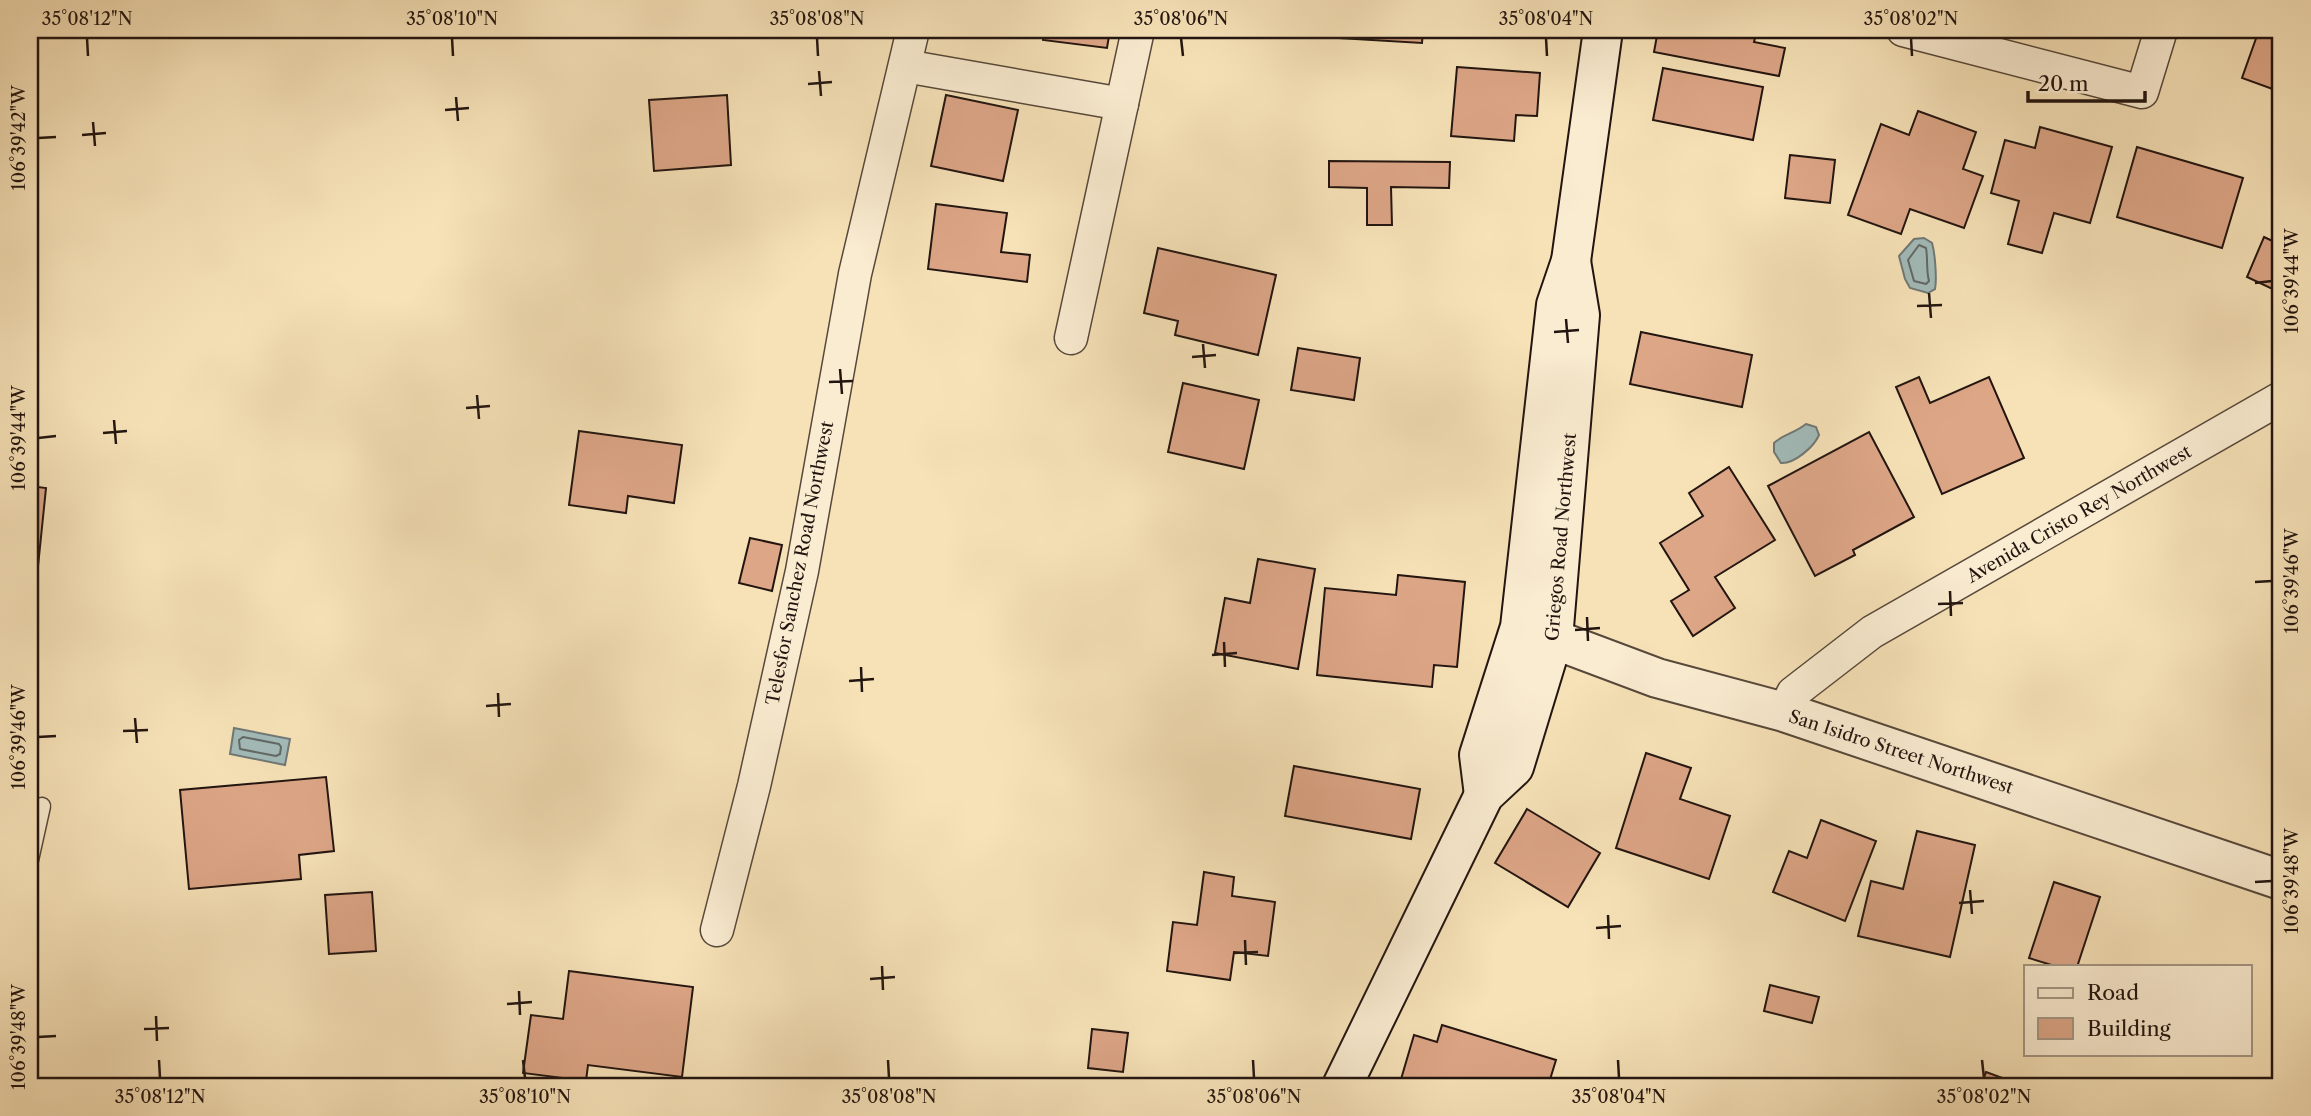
<svg xmlns="http://www.w3.org/2000/svg" width="2311" height="1116" viewBox="0 0 2311 1116" font-family="'Libre Caslon Text',serif">
<style>
.water{fill:#a2bbba;stroke:#6f7976;stroke-width:2}
.lines{fill:none;stroke-linecap:round;stroke-linejoin:round}
.shore{stroke:#626865;stroke-width:2}
.building{fill:#dda687;stroke:#221510;stroke-width:2}
.service-casing{stroke:#57483a;stroke-width:19}
.minor-casing{stroke:#57483a;stroke-width:35}
.tertiary-casing{stroke:#57483a;stroke-width:42}
.secondary-casing{stroke:#221510;stroke-width:42}
.service{stroke:#faecd1;stroke-width:16}
.minor{stroke:#faecd1;stroke-width:32}
.tertiary{stroke:#faecd1;stroke-width:38}
.secondary{stroke:#faecd1;stroke-width:38}
.ticks{fill:none;stroke:#221510;stroke-width:2.5}
.labels{text-anchor:middle;stroke-width:5;stroke-linejoin:round;paint-order:stroke}
.street-label{font-size:18px;fill:#221510;stroke:#faecd1}
.neatline{fill:none;stroke:#221510;stroke-width:2.5}
.ticks-label{font-size:18px;text-anchor:middle;fill:#221510}
</style>
<rect width="100%" height="100%" fill="#f7e2b8"/>
<filter id="stains"><feTurbulence type="fractalNoise" baseFrequency=".00286" numOctaves="4"/><feColorMatrix values="0 0 0 0 .2 0 0 0 0 .09 0 0 0 0 .02 0 0 0 .5 -.17"/></filter>
<radialGradient id="worn" r=".72"><stop offset=".6" stop-color="#630" stop-opacity="0"/><stop offset="1" stop-color="#630" stop-opacity=".3"/></radialGradient>
<!-- water -->
<g class="water">
<path d="M1924,238l8,5c3,10 5,36 3,46l-7,4 -18,-5 -5,-9 -6,-23 15,-17z"/>
<path d="M1806,424l10,3 3,8c-5,12 -25,29 -38,28l-7,-11v-9c8,-8 21,-10 32,-19z"/>
<path d="M234,728l56,11 -5,26 -55,-11z"/>
</g>
<g class="lines">
<!-- shore -->
<g class="shore">
<path d="M1919,245l7,3c2,11 0,22 3,33l-3,3 -12,-3 -6,-21z"/>
<path d="M243,737l36,7 2,3 -1,7 -4,2 -36,-7 -1,-9z"/>
</g>
</g>
<!-- building -->
<g class="building">
<path d="M1044,30h66l-3,18 -64,-8z"/>
<path d="M1253,30h170l-1,13 -169,-10z"/>
<path d="M1658,30h99l-3,12 31,6 -6,28 -125,-24z"/>
<path d="M2259,30h22v62l-39,-14z"/>
<path d="M1457,67l83,6 -3,43 -21,-1 -2,26 -63,-5z"/>
<path d="M1663,68l100,19 -10,53 -100,-20z"/>
<path d="M727,95l4,70 -77,6 -5,-71z"/>
<path d="M946,95l72,15 -15,71 -72,-15z"/>
<path d="M1918,111l58,21 -13,37 20,7 -19,52 -54,-19 -9,25 -53,-19 33,-91 28,11z"/>
<path d="M2040,127l72,20 -22,76 -36,-10 -12,40 -34,-9 11,-43 -28,-8 14,-53 30,8z"/>
<path d="M2137,147l106,31 -21,70 -105,-31z"/>
<path d="M1790,155l45,5 -5,43 -45,-5z"/>
<path d="M1329,161l121,1 -1,26 -58,-1 1,38h-25v-37l-38,-1z"/>
<path d="M936,204l71,9 -6,39 29,3 -3,27 -99,-13z"/>
<path d="M2264,237l17,8v48l-34,-16z"/>
<path d="M1158,248l118,27 -18,80 -83,-20 3,-14 -34,-8z"/>
<path d="M1641,332l111,23 -10,52 -112,-23z"/>
<path d="M1298,348l62,10 -6,42 -63,-10z"/>
<path d="M1919,377l11,26 59,-26 35,81 -82,36 -46,-107z"/>
<path d="M1183,383l76,17 -15,69 -76,-17z"/>
<path d="M579,431l103,14 -8,58 -46,-7 -2,17 -57,-8z"/>
<path d="M1869,432l45,85 -61,33 2,5 -40,21 -47,-90z"/>
<path d="M1729,467l46,73 -60,37 20,31 -42,28 -22,-35 18,-11 -29,-47 43,-27 -14,-23z"/>
<path d="M30,486l16,2 -9,88 -7,-1z"/>
<path d="M750,538l32,7 -10,46 -33,-8z"/>
<path d="M1258,559l57,10 -17,100 -83,-16 10,-55 25,5z"/>
<path d="M1398,575l67,7 -8,85 -23,-2 -2,22 -115,-12 8,-87 71,7z"/>
<path d="M1646,753l45,15 -11,31 50,17 -21,63 -93,-31z"/>
<path d="M1294,766l126,23 -9,50 -126,-23z"/>
<path d="M326,777l8,74 -35,4 2,24 -112,10 -9,-99z"/>
<path d="M1527,809l73,44 -32,54 -73,-44z"/>
<path d="M1821,820l55,21 -31,80 -72,-29 16,-41 18,7z"/>
<path d="M1917,831l58,14 -25,112 -92,-21 13,-55 32,8z"/>
<path d="M1204,872l30,5 -2,19 43,6 -7,54 -34,-4 -4,28 -63,-9 6,-49 24,3z"/>
<path d="M2054,882l46,15 -23,70h-19l-29,-9z"/>
<path d="M372,892l4,59 -47,3 -4,-59z"/>
<path d="M569,971l124,16 -11,90 -94,-12 -2,16 -63,-8 8,-58 32,4z"/>
<path d="M1770,985l49,12 -7,26 -48,-12z"/>
<path d="M1442,1025l114,35 -8,26h-149l15,-51 23,7z"/>
<path d="M1092,1029l36,4 -5,39 -35,-4z"/>
<path d="M1986,1072l38,14h-43z"/>
</g>
<g class="lines">
<defs>
<path id="service" d="M30,860l12,-54"/>
<g id="minor">
<path d="M1903,30l239,62 19,-62"/>
<path d="M905,66l217,38"/>
<path d="M1071,338l67,-308"/>
<path d="M1784,712l9,-19 79,-61 409,-234"/>
<path d="M717,930l37,-144 48,-215 53,-297 58,-244"/>
</g>
<path id="tertiary" d="M1553,639l104,39 127,34 497,168"/>
<g id="secondary">
<path d="M1484,795l-5,-40 41,-128 36,-322 15,-44 32,-231"/>
<path d="M1342,1086l142,-291 30,-28 39,-128 27,-324 -9,-54"/>
</g>
</defs>
<!-- service casing -->
<use href="#service" class="service-casing"/>
<!-- minor casing -->
<use href="#minor" class="minor-casing"/>
<!-- tertiary casing -->
<use href="#tertiary" class="tertiary-casing"/>
<!-- secondary casing -->
<use href="#secondary" class="secondary-casing"/>
<!-- service -->
<use href="#service" class="service"/>
<!-- minor -->
<use href="#minor" class="minor"/>
<!-- tertiary -->
<use href="#tertiary" class="tertiary"/>
<!-- secondary -->
<use href="#secondary" class="secondary"/>
</g>
<!-- ticks -->
<path class="ticks" d="M87,38l1,18M452,38l1,18M817,38l1,18M1181,38l2,18M1546,38l1,18M1911,38l1,18M819,71l2,25M808,84l24,-2M456,97l2,24M445,110l24,-2M93,122l2,24M82,135l24,-2M38,138l18,-1M2255,283l17,-2M1929,293l2,25M1917,306l25,-1M1566,319l2,24M1554,332l25,-2M1203,344l2,24M1192,357l24,-2M840,369l2,25M829,382l24,-1M477,395l2,24M466,408l24,-2M114,420l2,24M103,433l24,-2M38,438l18,-2M2255,582l17,-1M1950,591l1,25M1938,604l25,-1M1587,617l1,24M1575,630l25,-2M1224,642l1,25M1212,655l25,-2M861,667l1,25M849,681l25,-2M498,693l1,24M486,706l25,-2M135,718l2,25M123,731l25,-1M38,737l18,-1M2255,882l17,-1M1970,890l2,24M1959,903l25,-2M1608,915l1,24M1596,928l25,-2M1245,940l1,25M1233,953l25,-1M882,966l1,24M870,979l25,-2M519,991l1,24M507,1004l25,-2M156,1016l1,25M144,1029l25,-1M38,1037l18,-1M159,1060l1,18M523,1060l2,18M888,1060l1,18M1253,1060l1,18M1618,1060l1,18M1982,1060l2,18"/>
<g class="labels">
<!-- street labels -->
<g class="street-label">
<text transform="translate(2079 514) rotate(-30)" y="6">Avenida Cristo Rey Northwest</text>
<text transform="translate(1561 537) rotate(-85)" y="6">Griegos Road Northwest</text>
<text transform="translate(800 563) rotate(-79)" y="6">Telesfor Sanchez Road Northwest</text>
<text transform="translate(1901 752) rotate(18)" y="6">San Isidro Street Northwest</text>
</g>
</g>
<!-- margin -->
<rect width="2311" height="1116" fill="none" stroke="#f7e2b8" stroke-width="77"/>
<!-- legend -->
<rect x="2024" y="965" width="228" height="91" fill="#faecd1" stroke="#a49684" stroke-width="2"/>
<rect x="2038" y="988" width="35" height="10" fill="#faecd1" stroke="#a49684" stroke-width="2"/>
<text x="2087" y="1000" font-size="21" fill="#221510">Road</text>
<rect x="2038" y="1018" width="35" height="21" fill="#dda687" stroke="#a49684" stroke-width="2"/>
<text x="2087" y="1036" font-size="21" fill="#221510">Building</text>
<!-- scale -->
<path d="M2028 91v10h117v-10" fill="none" stroke="#221510" stroke-width="3.5"/>
<text x="2038" y="91" font-size="21" fill="#221510" stroke="#faecd1" stroke-width="5" paint-order="stroke">20 m</text>
<rect x="38" y="38" width="2234" height="1040" class="neatline"/>
<g class="ticks-label">
<text x="87" y="25">35°08'12"N</text>
<text x="452" y="25">35°08'10"N</text>
<text x="817" y="25">35°08'08"N</text>
<text x="1181" y="25">35°08'06"N</text>
<text x="1546" y="25">35°08'04"N</text>
<text x="1911" y="25">35°08'02"N</text>
<text transform="translate(19 138) rotate(-90)" y="6">106°39'42"W</text>
<text transform="translate(2292 281) rotate(-90)" y="6">106°39'44"W</text>
<text transform="translate(19 438) rotate(-90)" y="6">106°39'44"W</text>
<text transform="translate(2292 581) rotate(-90)" y="6">106°39'46"W</text>
<text transform="translate(19 737) rotate(-90)" y="6">106°39'46"W</text>
<text transform="translate(2292 881) rotate(-90)" y="6">106°39'48"W</text>
<text transform="translate(19 1037) rotate(-90)" y="6">106°39'48"W</text>
<text x="160" y="1103">35°08'12"N</text>
<text x="525" y="1103">35°08'10"N</text>
<text x="889" y="1103">35°08'08"N</text>
<text x="1254" y="1103">35°08'06"N</text>
<text x="1619" y="1103">35°08'04"N</text>
<text x="1984" y="1103">35°08'02"N</text>
</g>
<rect width="100%" height="100%" filter="url(#stains)"/>
<rect width="100%" height="100%" fill="url(#worn)"/>
</svg>
